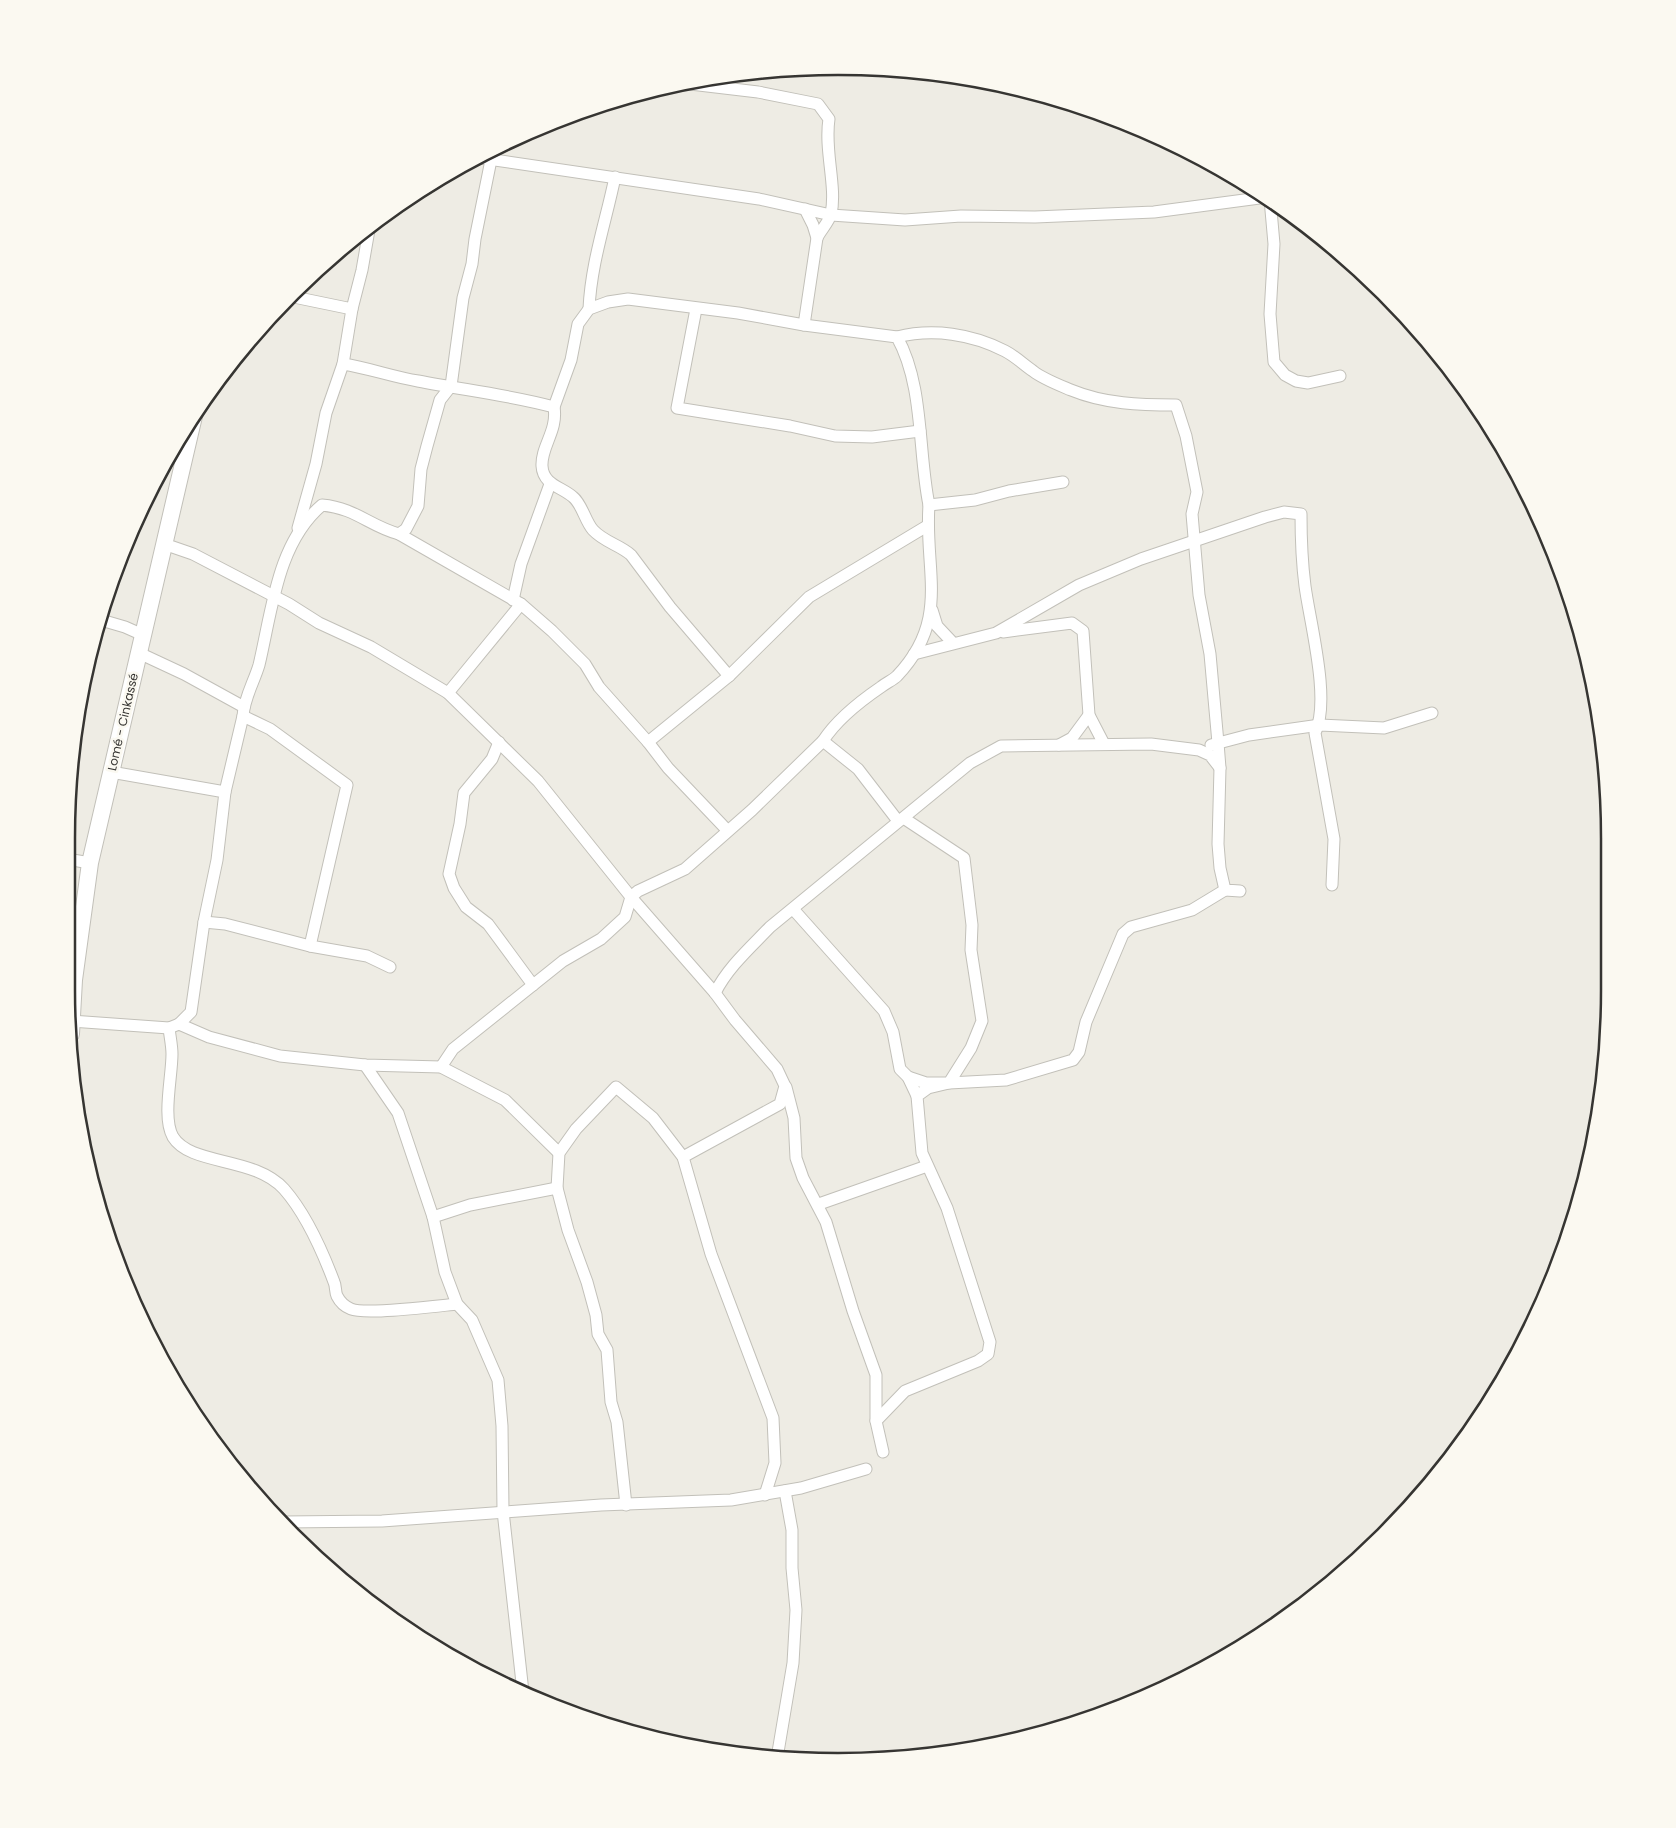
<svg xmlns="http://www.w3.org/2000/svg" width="1676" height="1828" viewBox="0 0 1676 1828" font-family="Poppins,sans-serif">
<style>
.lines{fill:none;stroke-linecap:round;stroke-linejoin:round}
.minor-casing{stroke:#c2c0b9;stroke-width:13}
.highway-casing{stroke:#c2c0b9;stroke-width:18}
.minor{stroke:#fff;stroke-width:11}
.highway{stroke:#fff;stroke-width:16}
.labels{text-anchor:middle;stroke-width:5;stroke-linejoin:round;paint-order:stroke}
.street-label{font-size:12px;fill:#363532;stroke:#fbf9f1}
.rim{fill:none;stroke:#363532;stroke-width:2.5}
</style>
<rect width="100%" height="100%" fill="#eeece4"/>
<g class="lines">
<defs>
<g id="minor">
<path d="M682,83l76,9 60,12 11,15c-5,31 8,68 2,95 -2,8 -11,17 -14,24"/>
<path d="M481,158l278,41 72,16 74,5 56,-4 74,1 119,-5 113,-15"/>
<path d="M1270,199l4,45 -4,70 4,48 11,13 11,6 12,2 32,-7"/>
<path d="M289,296l63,13 -9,55 -17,49 -10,51 -18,64"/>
<path d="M352,309l10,-39 7,-40"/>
<path d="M589,309c2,-46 17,-88 26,-132"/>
<path d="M696,309l-19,99 113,18 45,10 37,1 48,-6"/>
<path d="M804,325l93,12c27,48 21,115 32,168l46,-5 34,-9 54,-9"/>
<path d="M897,337c36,-9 75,-3 108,14 10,5 19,14 28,20 10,8 26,14 38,19 34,14 69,15 105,15l10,31 11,56 -5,22 7,81 11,59 8,89 2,25 -2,76 2,24 5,22 15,1"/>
<path d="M343,364c26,4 50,13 75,17 46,9 92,14 136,26l17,-47 7,-36 11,-15 19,-7 20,-3 110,14 66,12 13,-87 -4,-13 -8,-16"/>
<path d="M554,407c4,24 -13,39 -12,59 1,19 20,21 31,31 9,7 12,24 20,33 11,12 27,15 38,25l39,52 59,69"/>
<path d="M399,534l122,70 31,27 33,33 14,23 49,55 81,-66 80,-79 118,-71"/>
<path d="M164,544l29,10 96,50 30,19 52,24 77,46 90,88 93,116 84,96 20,27 42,49 8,17 -5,18 -97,53"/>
<path d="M513,600l8,-36 29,-80"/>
<path d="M932,610l5,16 16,17"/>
<path d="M101,620l24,7 18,8"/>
<path d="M1003,632l69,-9 11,8 6,84 15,29"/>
<path d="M139,653l45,21 60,33"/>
<path d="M914,654l82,-21 83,-48 62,-26 124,-42 19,-5 17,2c0,24 1,49 4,72 5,37 26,115 10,147l19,106 -2,46"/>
<path d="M448,693l73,-89"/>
<path d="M243,716c1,-18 11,-34 16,-51 13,-54 18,-122 63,-160 34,3 47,21 77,29l7,-5 12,-23 3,-37 6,-23 13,-46 11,-14 12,-88 9,-34 3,-25 16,-79 5,-10"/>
<path d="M499,742l-7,17 -28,34 -4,31 -11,50 5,14 12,19 22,17 45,61"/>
<path d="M648,742l20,26 59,62"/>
<path d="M1059,745l13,-7 17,-23"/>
<path d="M1211,745l38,-10 71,-10 64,3 48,-15"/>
<path d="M111,772l114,20 -8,68 -13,62 -13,90 -12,12"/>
<path d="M225,792l18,-76 27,13 77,56 -37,161"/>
<path d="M905,819l59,39 8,67 -1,25 11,71 -11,27 -22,35h-23l-18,-6"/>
<path d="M898,821l-40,-52 -35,-28c14,-22 36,-39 58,-54 5,-4 12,-7 16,-11 54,-57 27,-105 32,-171"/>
<path d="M67,859l23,4"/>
<path d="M793,909l91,102 9,21 7,37 8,8 9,19"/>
<path d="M204,922l21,2 85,22 57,10 23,11"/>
<path d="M715,993c13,-26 36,-46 55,-66l200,-164 31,-17 150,-2 48,6 11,5 10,13"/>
<path d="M71,1021l98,7 10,-4 30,13 71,19 85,9 76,2 64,33 54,53"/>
<path d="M169,1028c1,9 3,18 3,26 0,23 -10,64 1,83 18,29 81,19 111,52 22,25 38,61 50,93 2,4 1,10 3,14 3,6 9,11 14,13 15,6 86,-3 106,-5"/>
<path d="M365,1065l33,48 35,104 12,55 12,32 15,16 26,60 4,46 1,85 20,181"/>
<path d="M441,1067l12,-18 110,-88 38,-22 24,-22 6,-20 7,-6 47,-22 67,-59 71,-69"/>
<path d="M786,1087l8,31 2,40 7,20 23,44 27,89 23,64v46l7,31"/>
<path d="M819,1204l108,-38"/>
<path d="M433,1217l37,-12 87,-17"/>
<path d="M876,1421l29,-30 73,-30 10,-7 2,-12 -43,-134 -25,-55 -5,-57 11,-8 21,-5 57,-3 67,-20 6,-8 7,-30 37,-88 8,-7 61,-17 33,-20"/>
<path d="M626,1505l-9,-83 -6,-20 -4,-52 -9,-16 -2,-19 -9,-33 -19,-52 -11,-42 2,-35 17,-24 40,-42 37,31 30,39 28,97 62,164 2,45 -10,32"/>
<path d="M284,1522l98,-1 219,-16 130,-5 70,-12 65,-19"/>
<path d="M777,1758l16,-95 3,-53 -4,-42v-38l-7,-39"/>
</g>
<path id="highway" d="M71,1034l3,-54 16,-117 105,-451"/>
</defs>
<!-- minor casing -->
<use href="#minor" class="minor-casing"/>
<!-- highway casing -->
<use href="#highway" class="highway-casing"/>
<!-- minor -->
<use href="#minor" class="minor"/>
<!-- highway -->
<use href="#highway" class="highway"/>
</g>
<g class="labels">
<!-- street labels -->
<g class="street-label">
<text transform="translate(123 722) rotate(-77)" y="4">Lomé - Cinkassé</text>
</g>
</g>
<!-- crop -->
<path d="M0 0H1676V1828H0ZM838 75H838A763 763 0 0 1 1601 838V990A763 763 0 0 1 838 1753H838A763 763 0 0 1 75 990V838A763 763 0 0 1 838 75Z" fill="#fbf9f1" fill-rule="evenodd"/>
<path class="rim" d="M838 75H838A763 763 0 0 1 1601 838V990A763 763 0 0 1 838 1753H838A763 763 0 0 1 75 990V838A763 763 0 0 1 838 75Z"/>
</svg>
